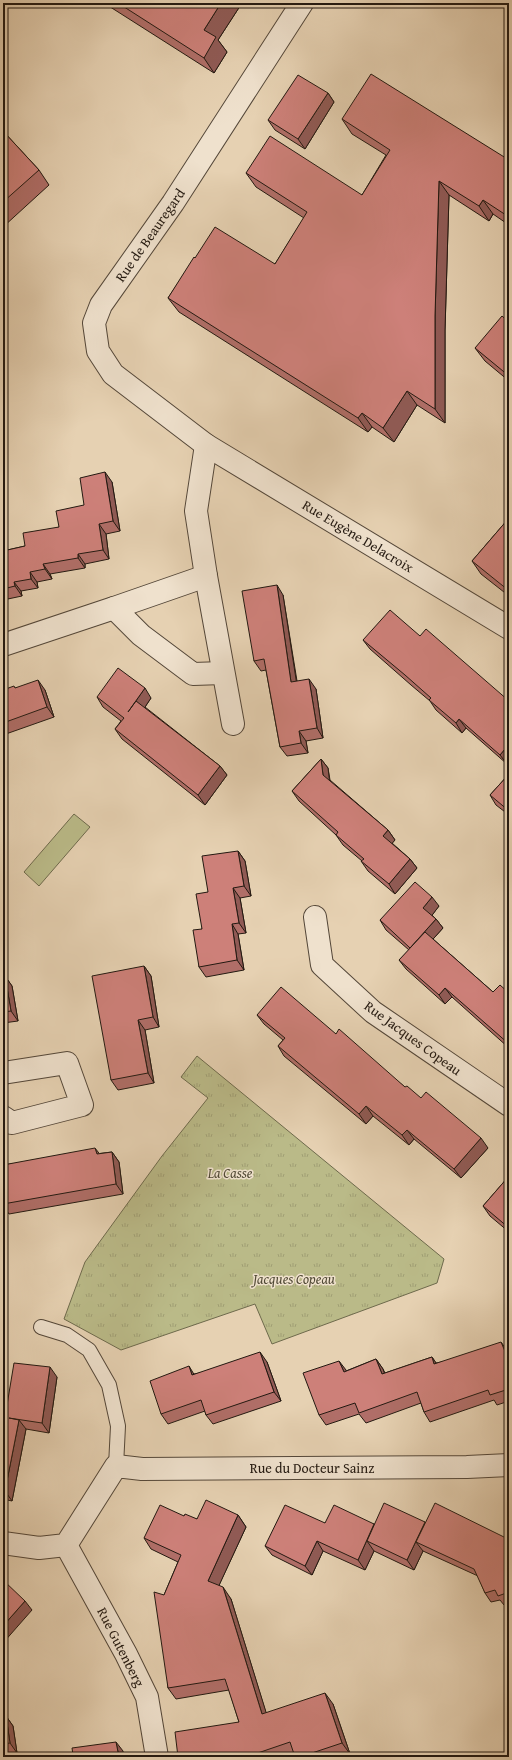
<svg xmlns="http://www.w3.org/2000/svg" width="512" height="1760" viewBox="0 0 512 1760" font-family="'Gentium Book Plus',serif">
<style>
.grass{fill:url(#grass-tufts);stroke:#6e6a4c}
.garden{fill:#baba88;stroke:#6e6a4c}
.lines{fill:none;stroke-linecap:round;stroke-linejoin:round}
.lane-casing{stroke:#544739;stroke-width:16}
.street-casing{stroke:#544739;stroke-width:24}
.lane{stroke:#efe1cd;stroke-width:14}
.street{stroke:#efe1cd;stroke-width:22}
.wall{fill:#b06e68;stroke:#231911}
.shaded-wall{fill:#905a55;stroke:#231911}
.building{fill:#cd8079;stroke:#231911}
.labels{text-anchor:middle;stroke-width:3;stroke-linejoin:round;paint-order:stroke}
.street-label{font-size:14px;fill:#231911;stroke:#efe1cd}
.park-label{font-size:14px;font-style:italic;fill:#504935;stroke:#efe1cd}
</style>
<defs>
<pattern id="grass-tufts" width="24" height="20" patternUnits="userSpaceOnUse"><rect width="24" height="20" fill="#baba88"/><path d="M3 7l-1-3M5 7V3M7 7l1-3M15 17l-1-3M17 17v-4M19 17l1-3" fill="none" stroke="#a09f74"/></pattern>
</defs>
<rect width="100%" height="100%" fill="#e6d1b2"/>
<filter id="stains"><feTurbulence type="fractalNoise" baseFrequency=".005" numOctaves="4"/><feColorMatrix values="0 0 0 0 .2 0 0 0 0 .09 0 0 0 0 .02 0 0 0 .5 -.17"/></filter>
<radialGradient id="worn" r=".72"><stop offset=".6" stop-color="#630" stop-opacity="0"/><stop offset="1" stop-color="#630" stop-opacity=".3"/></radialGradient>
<!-- grass -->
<path class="grass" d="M197,1056l247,203 -7,24 -165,61 -17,-40 -134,46 -57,-31 21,-57 77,-106 46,-58 -27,-21z"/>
<!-- garden -->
<path class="garden" d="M74,814l16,13 -51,59 -15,-14z"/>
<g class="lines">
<defs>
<path id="lane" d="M41,1327l26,8 22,15 20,35 9,41 -2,40"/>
<g id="street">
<path d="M302,3l-129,200 -72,102 -7,18 4,28 15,23 93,71 303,183"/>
<path d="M206,445l-10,66 10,65 27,148"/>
<path d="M206,576l-92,32 27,27 52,39 30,-1"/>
<path d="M3,645l111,-37"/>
<path d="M315,917l7,48 51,47 136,93"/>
<path d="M3,1073l64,-10 15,42 -70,18 -9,-6"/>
<path d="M3,1543l36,5 27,-3 50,-79 26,3 325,-2 42,-2"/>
<path d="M66,1545l60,109 21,43 10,60"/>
</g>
</defs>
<!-- lane casing -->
<use href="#lane" class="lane-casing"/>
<!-- street casing -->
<use href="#street" class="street-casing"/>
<!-- lane -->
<use href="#lane" class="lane"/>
<!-- street -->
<use href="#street" class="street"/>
</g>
<!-- wall -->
<g class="wall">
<path d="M104,3h138l-24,37 9,12 -13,21z"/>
<path d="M328,93l6,9 -29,47 -30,-19 -7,-10z"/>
<path d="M342,119l167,41v65l-16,-11 -4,7 -40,-26 -4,135v93l-28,-18 -23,37 -22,-15 -4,5 -189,-120 -11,-14 27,-40 80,6 29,-46 -48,-31 -10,-14 116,22 24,-40 -34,-21z"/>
<path d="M3,131l36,39 10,15 -46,42z"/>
<path d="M509,322v59l-24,-20 -10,-13z"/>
<path d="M112,482l8,49 -14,3 3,25 -24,5v4l-35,6 2,5 -15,3 1,6 -17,3 1,5 -19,4v-49l22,-5 34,-19z"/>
<path d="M509,518v78l-28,-22 -9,-13z"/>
<path d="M283,595l14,86 19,8 7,49 -17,3 2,12 -21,3 -7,-9 -14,-77 -5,1 -7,-10z"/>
<path d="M420,636l87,128 -41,-36 -4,5 -26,-23 -6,-9 -19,-16 -41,-36 -7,-9z"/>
<path d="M16,688l29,2 9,27 -51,18v-45z"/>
<path d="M97,697l54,1 -6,9 75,59 7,9 -22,30 -83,-66 -7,-10 6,-8 -18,-14z"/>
<path d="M321,759l7,9 2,12 58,50 7,10 -3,3 18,16 7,9 -22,26 -27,-23 -7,-10h1l-19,-16 -7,-10 -37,-34 -7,-10z"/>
<path d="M509,774v41l-13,-10 -6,-10z"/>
<path d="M238,851l7,10 6,35 -11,2 6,35 -8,1 6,36 -38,7 -7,-10 3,-38 6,-37z"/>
<path d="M439,906l-7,9 4,4 7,9 -10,11 60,53 16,1v55l-57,-51 -7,7 -39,-35 -7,-9 10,-10 -23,-20 -6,-10z"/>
<path d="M144,966l7,10 8,51 -14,3 9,53 -36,7 -7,-10z"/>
<path d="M3,976h2l7,10 6,35 -15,2z"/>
<path d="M257,1015l79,19 69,53 83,61 -27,30 -47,-39 -5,6 -36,-29 -7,8 -82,-68 -6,-10 5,-6 -19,-16z"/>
<path d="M112,1152l7,10 4,32 -114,20 -6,-9v-40z"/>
<path d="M509,1176v56l-19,-16 -7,-10z"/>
<path d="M508,1351l1,2v48l-12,4 -3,-5 -64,22 -6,-10 -3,-9 -55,20 -7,-9 -33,11 -7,-10 27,-44 30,-12 7,10 2,4 47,-16 4,6z"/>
<path d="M267,1362l14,39 -68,23 -7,-9 -1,-4 -37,13 -7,-10 33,-40z"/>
<path d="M57,1377l-8,56 -23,-4 -14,72 -9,-2v-82h2z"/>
<path d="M238,1515l8,12 -27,58 12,14 35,114 67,-9 17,50 -9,3h-46l-1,-3 -8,3h-108l61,-35 -10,-32 -53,9 -8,-11 -4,-93 14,-33 -27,-13 -7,-11 40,-22 13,3z"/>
<path d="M425,1522l1,1 80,15 3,-5v70l-5,2 -4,-5 -9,2 -6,-9 -7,-17 -55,-25 -9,19 -40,-19 -9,19 -42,-19 -11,24 -40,-20 -7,-9 60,-23 50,1z"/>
<path d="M6,1716l7,10 4,27 -14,2v2v-40z"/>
</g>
<!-- shaded-wall -->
<g class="shaded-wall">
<path d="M221,3h21l-24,37 9,12 -13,21 -10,-15v-28z"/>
<path d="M328,93l6,9 -29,47 -7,-10z"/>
<path d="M439,181l10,14 -4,135v93l-10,-14v-93z"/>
<path d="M483,200l10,14 -4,7 -10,-15z"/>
<path d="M407,391l10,14 -23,37 -11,-14z"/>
<path d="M362,413l10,14 -4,5 -10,-14z"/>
<path d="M105,472l7,10 8,49 -7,-10z"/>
<path d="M99,524l7,10 3,25 -6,-9z"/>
<path d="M78,554l7,10v4l-7,-10z"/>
<path d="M43,564l7,10 2,5 -7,-10z"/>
<path d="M30,572l7,10 1,6 -7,-9z"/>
<path d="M14,582l7,9 1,5 -7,-10z"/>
<path d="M277,585l6,10 15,97 -7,-10z"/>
<path d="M309,679l7,10 7,49 -6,-10z"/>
<path d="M38,680l7,10 9,27 -7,-10z"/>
<path d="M145,688l6,10 -16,24 -7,-10z"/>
<path d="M459,719l7,9 -4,5 -6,-10z"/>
<path d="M299,731l7,10 2,12 -7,-10z"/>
<path d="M509,744v18l-2,2 -7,-9z"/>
<path d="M321,759l7,9 2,17 -7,-10z"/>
<path d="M220,766l7,9 -22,30 -7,-10z"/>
<path d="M388,830l7,10 -5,6 -7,-10z"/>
<path d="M238,851l7,10 6,35 -7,-10z"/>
<path d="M410,859l7,9 -22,26 -6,-10z"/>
<path d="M233,888l7,10 6,35 -7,-10z"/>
<path d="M432,897l7,9 -9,12 -7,-10z"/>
<path d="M436,919l7,9 -26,29 -7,-9z"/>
<path d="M232,924l6,10 6,36 -7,-10z"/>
<path d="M144,966l7,10 8,51 -6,-10z"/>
<path d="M5,976l7,10 6,35 -7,-10z"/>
<path d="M445,988l7,9 -7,7 -6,-9z"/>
<path d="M138,1020l7,10 9,53 -6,-10z"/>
<path d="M366,1106l7,10 -7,8 -7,-10z"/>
<path d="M407,1130l7,9 -5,6 -7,-10z"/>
<path d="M481,1138l7,10 -27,30 -7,-9z"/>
<path d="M95,1148l7,9 -5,-3z"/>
<path d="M112,1152l7,10 4,32 -7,-10z"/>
<path d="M501,1342l8,11v8z"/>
<path d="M260,1352l7,10 14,39 -7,-9z"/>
<path d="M432,1357l6,9 -4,-2z"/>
<path d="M376,1359l7,10 5,15 -6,-10z"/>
<path d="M339,1361l7,9 4,11 -6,-9z"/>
<path d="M189,1366l6,10 -3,-1z"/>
<path d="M50,1367l7,10 -8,56 -7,-10z"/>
<path d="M19,1420l7,9 -14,72 -7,-10z"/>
<path d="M238,1515l8,12 -30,65 -8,-11z"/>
<path d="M425,1522l6,9 -15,11 7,9 -9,19 -7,-10z"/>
<path d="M374,1524l7,9 -14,8 7,10 -9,19 -7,-10z"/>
<path d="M317,1541l6,10 -11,24 -7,-9z"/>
<path d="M223,1587l8,12 39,126 -8,-11z"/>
<path d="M25,1601l7,9 -29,33v-17z"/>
<path d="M325,1693l8,11 17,50 -8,-11z"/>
<path d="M6,1716l7,10 4,27 -7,-10z"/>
<path d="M116,1742l7,9 1,6h-5z"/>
</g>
<!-- building -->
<g class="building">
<path d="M118,3h103l-17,27 12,7 -12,21z"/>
<path d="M371,74l138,86v57l-26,-17 -4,6 -40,-25 -4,135v93l-28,-18 -24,37 -21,-15 -4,5 -190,-120 26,-41 1,1 20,-31 60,37 32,-52 -61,-39 24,-37 92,59 28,-45 -48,-31z"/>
<path d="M298,75l30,18 -30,46 -30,-19z"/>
<path d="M3,131l36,39 -36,32z"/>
<path d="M502,316l7,6v54l-34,-28z"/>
<path d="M105,472l8,49 -14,3 4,26 -25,4v4l-35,6 2,5 -15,3 1,7 -17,3 1,4 -12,3v-38l22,-5 -2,-13 36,-6 -3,-16 28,-6 -4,-27z"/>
<path d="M509,518v72h-1l-36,-29z"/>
<path d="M277,585l14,97 18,-3 8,49 -18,3 2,12 -21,4 -16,-88 -10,2 -12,-70z"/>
<path d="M390,610l30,26 6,-7 83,72v43l-9,11 -41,-36 -3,4 -27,-23 2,-2 -26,-23 -42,-35z"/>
<path d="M118,668l27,20 -17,24 8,-11 84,65 -22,29 -83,-66 9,-11 -27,-21z"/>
<path d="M38,680l9,27 -44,16v-33l11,-4 1,2z"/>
<path d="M321,759l2,16 65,55 -5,6 27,23 -21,25 -28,-23 3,-2 -28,-24 2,-3 -46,-41z"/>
<path d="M509,774v37l-19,-16z"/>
<path d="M238,851l6,35 -11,2 6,35 -7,1 5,36 -38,7 -6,-37 9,-1 -6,-35 12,-2 -6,-36z"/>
<path d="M415,882l17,15 -9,11 13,11 -26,29 -30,-28z"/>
<path d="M425,932l68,60 7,-7 9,8v51l-64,-56 -6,7 -40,-35z"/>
<path d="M144,966l9,51 -15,3 10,53 -37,7 -19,-104z"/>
<path d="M3,976h2l6,35 -8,1z"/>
<path d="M281,987l55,47 3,-5 66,58 2,-1 14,12 5,-6 55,46 -27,31 -47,-39 -5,5 -36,-29 -7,8 -81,-68 7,-8 -28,-23z"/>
<path d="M95,1148l2,6 15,-2 4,32 -113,20v-39z"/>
<path d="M509,1176v52l-26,-22z"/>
<path d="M501,1342l8,19v28l-19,6 -2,-5 -64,22 -7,-20 -58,21 -4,-10 -36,12 -16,-42 36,-12 5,11 32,-13 6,15 50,-17 2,7z"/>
<path d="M260,1352l14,40 -68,23 -5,-15 -40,14 -11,-33 39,-15 3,9z"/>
<path d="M14,1363l36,4 -8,56 -33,-5 10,2 -14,71h-2v-74h2z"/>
<path d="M206,1500l32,15 -30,66 15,6 39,127 63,-21 17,50 -42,14h-5l-5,-15 -44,15h-68l-3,-25 64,-10 -14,-43 -57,9 -14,-96 10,3 17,-40 -37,-17 16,-33 24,11 1,-2 12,5z"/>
<path d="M384,1503l41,19 -18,38 -40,-19z"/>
<path d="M435,1503l71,35 3,-5v59l-11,4 -3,-6 -10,3 -11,-24 -58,-27z"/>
<path d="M285,1505l40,18 9,-18 40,19 -16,36 -41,-19 -12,25 -40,-20z"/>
<path d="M3,1580l22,21 -22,25z"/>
<path d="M6,1716l4,27 -7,1v-27z"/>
<path d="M116,1742l3,15h-49v-2h3l-1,-7z"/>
</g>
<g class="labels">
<!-- street labels -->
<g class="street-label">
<text transform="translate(150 235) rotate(-55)" y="5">Rue de Beauregard</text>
<text transform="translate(358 536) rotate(31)" y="5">Rue Eugène Delacroix</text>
<text transform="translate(413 1038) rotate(36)" y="5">Rue Jacques Copeau</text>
<text x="312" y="1473">Rue du Docteur Sainz</text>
<text transform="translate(121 1647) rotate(63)" y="5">Rue Gutenberg</text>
</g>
<!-- park labels -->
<g class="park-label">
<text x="230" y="1178">La Casse</text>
<text x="294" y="1284">Jacques Copeau</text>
</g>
</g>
<!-- margin -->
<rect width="512" height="1760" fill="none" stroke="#e6d1b2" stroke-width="16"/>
<rect x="4" y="4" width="504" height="1752" fill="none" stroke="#231911" stroke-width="2"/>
<rect x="8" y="8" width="496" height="1744" fill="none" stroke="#231911"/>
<rect width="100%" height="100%" filter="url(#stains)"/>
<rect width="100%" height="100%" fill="url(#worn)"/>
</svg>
